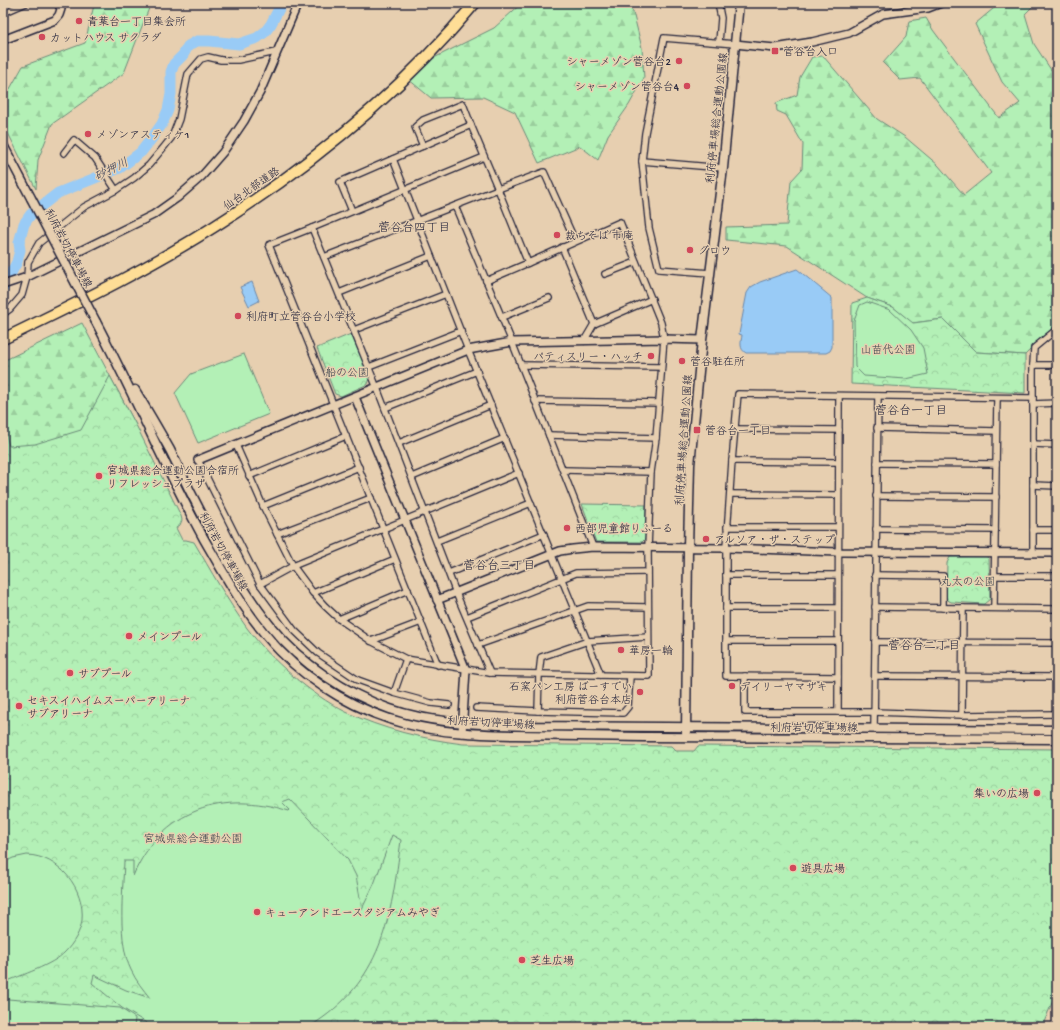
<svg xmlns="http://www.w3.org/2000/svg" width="1060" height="1030" viewBox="0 0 1060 1030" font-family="'Gochi Hand','Klee One',sans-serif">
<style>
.forest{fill:url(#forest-firs);stroke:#6a8978}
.park{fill:url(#park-crowns);stroke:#6a8978}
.garden{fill:#b3f0b6;stroke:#6a8978}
.water{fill:#99cbf6;stroke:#6987ab}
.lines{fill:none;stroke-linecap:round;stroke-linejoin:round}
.river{stroke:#99cbf6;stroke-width:11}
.minor-casing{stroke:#22223b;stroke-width:8}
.tertiary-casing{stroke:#22223b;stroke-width:10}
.secondary-casing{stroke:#22223b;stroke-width:11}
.motorway-casing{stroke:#22223b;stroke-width:13}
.minor{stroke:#e7cfb0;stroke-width:5.5}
.tertiary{stroke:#e7cfb0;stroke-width:7}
.secondary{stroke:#e7cfb0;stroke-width:8}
.motorway{stroke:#fedd96;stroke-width:10}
.secondary-bridge-casing{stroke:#22223b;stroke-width:11;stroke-linecap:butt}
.secondary-bridge{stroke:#e7cfb0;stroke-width:8}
.poi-dot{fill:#d1495b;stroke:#e7cfb0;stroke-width:1.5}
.labels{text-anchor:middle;stroke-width:3;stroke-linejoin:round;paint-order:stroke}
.poi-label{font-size:11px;fill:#22223b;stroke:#e7cfb0;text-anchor:start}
.street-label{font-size:11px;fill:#22223b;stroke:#e7cfb0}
.park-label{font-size:11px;fill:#38414d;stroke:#e7cfb0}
.water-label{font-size:12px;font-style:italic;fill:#343b57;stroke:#e7cfb0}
.neighbourhood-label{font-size:12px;fill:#22223b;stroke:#e7cfb0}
</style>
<defs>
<pattern id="forest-firs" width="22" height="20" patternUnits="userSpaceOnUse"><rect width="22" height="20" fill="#b3f0b6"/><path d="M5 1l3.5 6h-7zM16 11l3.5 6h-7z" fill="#9ace9d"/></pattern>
<pattern id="park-crowns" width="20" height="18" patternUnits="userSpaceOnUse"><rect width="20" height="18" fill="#b3f0b6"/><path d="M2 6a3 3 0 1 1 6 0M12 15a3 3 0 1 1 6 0" fill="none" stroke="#9ace9d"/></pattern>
</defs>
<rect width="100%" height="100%" fill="#e7cfb0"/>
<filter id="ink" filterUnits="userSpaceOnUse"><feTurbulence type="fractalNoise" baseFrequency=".025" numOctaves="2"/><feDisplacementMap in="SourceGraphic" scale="8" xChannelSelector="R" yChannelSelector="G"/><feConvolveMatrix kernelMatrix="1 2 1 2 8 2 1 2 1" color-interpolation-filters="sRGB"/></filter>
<g filter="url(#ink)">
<!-- forest -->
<g class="forest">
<path d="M96,3h55l-27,70 -72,51 -14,36 -2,29 -33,-66v-22l20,-35 62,-23 9,-38z"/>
<path d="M522,3h105l6,9 9,36 2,30 -15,27 -21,30 -10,25 -18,-14 -41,17 -24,-51 -32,-15 -52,1 -29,-24 92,-46z"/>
<path d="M1000,3h36l-11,11 9,30 23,35v245l-32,31 -49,-3 -33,-33 -31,4 -19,-16 -26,-9 -80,-52 -61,-6v-13l61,-2 4,-44 11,-12 1,-25 -17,-29 -9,-4 -1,-8 21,-8 3,-18 12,-20 11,-1 54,63 28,18 33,28 26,30 27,-22 -71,-95 -20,2 -17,-17 23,-26 3,-16 17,-3 7,12 66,88 21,-15 -18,-21 -27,-58z"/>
<path d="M82,323l54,102 -133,58v-122z"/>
</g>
<!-- park -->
<g class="park">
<path d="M867,298l26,9 20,16 30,-4 33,33 49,3v38l-174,-9 1,-81z"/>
<path d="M351,334l19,44 -2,6 -27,12 -6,-2 -18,-46z"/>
<path d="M110,376l26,49 45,91 1,4 -2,5 -4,3 6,12h4l8,2c17,29 33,58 53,86 24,32 63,66 99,84 36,17 77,27 117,32l208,2 5,5h18l4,-5 359,3v242l-15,36h-1039v-605l6,24 26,-2 46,-14z"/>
<path d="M582,504l64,1 -1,34 -3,3h-46z"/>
<path d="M985,556l4,2 1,41 -6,5 -33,-2 -5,-3 1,-36 3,-6z"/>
</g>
<!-- garden -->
<g class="garden">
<path d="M867,302l23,8 21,20 12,18 5,26 -22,5 -42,-3 -9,-9 -1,-46 6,-16z"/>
<path d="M244,354l25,60 -71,29 -23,-50 16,-19z"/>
<path d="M290,799l58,61 8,16 6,33 12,-25 18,-49 9,5c-10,78 -18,142 -92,187h-156l-31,-19 -30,-25 2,-8 32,15 24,8c-7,-9 -14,-17 -19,-28 -14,-28 -8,-78 -7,-109h9v15c29,-67 90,-86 156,-65l1,-1 -8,-8z"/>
<path d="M27,855c32,1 58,33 55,65 -1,11 -9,24 -17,32 -12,13 -44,23 -62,31v-120l10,-5z"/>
<path d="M8,999l112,9 15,10 -1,9h-131v-26z"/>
<path d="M398,1020l1,7h-65z"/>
</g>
<!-- water -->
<g class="water">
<path d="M797,269l35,29v49l-2,4 -4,2h-80c-7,-4 -5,-11 -4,-18l-3,-1 8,-41 4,-6 9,-5z"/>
<path d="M252,282l7,19 -10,5 -9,-19z"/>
</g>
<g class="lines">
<!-- river -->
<path class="river" d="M3,288l14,-26 3,-12 -1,-7 5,-19 7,-10 27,-21 62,-25 21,-16 11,-14 10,-14 6,-14 3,-16v-22l3,-8 9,-9 5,-9 9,-5h12l30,3 18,-6 8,-6 6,-8 11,-21"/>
<defs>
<g id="minor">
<path d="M718,3l3,15 -2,24"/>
<path d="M3,13l23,-10"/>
<path d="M423,146l-8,-19 8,-7 40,-16 8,21"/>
<path d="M64,153l10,-13 21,18 21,32"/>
<path d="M393,159l75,191 133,325"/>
<path d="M642,161l81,7"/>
<path d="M455,206l57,136 81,205"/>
<path d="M312,228l172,-71"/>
<path d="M562,247l32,77 -10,17"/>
<path d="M324,257l174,-68 -27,-64 -131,57 12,29"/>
<path d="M710,273l-51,-4 -10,-41 -7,-67 3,-28 19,-95 71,6"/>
<path d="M605,274l31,-12"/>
<path d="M486,281l42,-18"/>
<path d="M339,293l92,-37"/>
<path d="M3,314l7,-5 12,-14 5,-18 1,-15 11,-19 45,-36 32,-17 18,-12 15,-13 15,-18 8,-10 7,-18 9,-45 13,-15 7,-2 13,3h17l38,-8"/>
<path d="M502,317l47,-19"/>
<path d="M594,324l58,-25"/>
<path d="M354,330l92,-36"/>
<path d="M521,365l140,2"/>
<path d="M1033,365l1,-17 23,-19"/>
<path d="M369,367l92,-36"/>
<path d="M535,401l124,2"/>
<path d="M1033,404l24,-1"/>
<path d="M385,408l92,-37"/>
<path d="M877,428l119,3"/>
<path d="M735,429l104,1"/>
<path d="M549,435l107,3"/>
<path d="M399,443l92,-38"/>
<path d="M1033,444l24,1"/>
<path d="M236,445l27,61 30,60 20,27 12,13 14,13 32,22 35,18 84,14 159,3 -1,-128 3,-76 5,-34 8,-99 -3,-16 -41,-101 -92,41 -30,-74 46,-17 31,69"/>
<path d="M198,460l62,124 34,46 24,23 40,27 36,13 37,10 18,2"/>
<path d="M732,461l106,1"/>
<path d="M877,463l119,1"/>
<path d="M564,470l87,2"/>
<path d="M249,476l97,-40"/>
<path d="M412,477l93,-39"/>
<path d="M1033,485l24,1"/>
<path d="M730,494l108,1"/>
<path d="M876,496l120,1"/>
<path d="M263,506l96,-39"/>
<path d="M727,527h111"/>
<path d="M876,529l119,1"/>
<path d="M1033,530h24"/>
<path d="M277,534l94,-36"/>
<path d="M437,541l94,-38"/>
<path d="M1033,553v-188h24"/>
<path d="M449,573l95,-39"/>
<path d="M726,575h112"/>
<path d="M875,575l68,1v32"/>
<path d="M995,576h62"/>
<path d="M260,584l33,-18 226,-93"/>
<path d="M313,593l82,-34"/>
<path d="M875,607l182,2"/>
<path d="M726,608h112"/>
<path d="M994,608l3,-210"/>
<path d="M467,617l109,-44 72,-1"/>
<path d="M339,619l69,-29"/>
<path d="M371,641l50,-19"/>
<path d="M726,641h112"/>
<path d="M875,642l182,1"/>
<path d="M478,645l110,-39 60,1"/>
<path d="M438,665l-169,-420 43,-17 65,160 79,205 34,80"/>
<path d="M745,676v36h129l88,3 95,-1"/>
<path d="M875,676l182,1"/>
<path d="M838,677l-112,-1v-128l6,-87 6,-67 295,4"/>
<path d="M394,693l12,-34"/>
<path d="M476,708l62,3 85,2 5,-6 2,-31"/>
<path d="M538,711l1,-37 2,-17 47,-16 60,-4"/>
<path d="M838,712l1,-316"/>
<path d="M962,715l1,-107"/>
<path d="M874,729l4,-333"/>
</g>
<g id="tertiary">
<path d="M3,40l52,-20 4,-5 2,-6 -3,-6"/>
<path d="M735,44l40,4 37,-6 37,-9 34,-19 45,-6 13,-5"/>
<path d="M3,285l24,-8 126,-62 24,-17 25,-22 21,-24 21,-31 16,-29 38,-89"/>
<path d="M355,397l111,273 -4,63"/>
<path d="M198,460l270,-110 44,-8 152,-3 38,1"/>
<path d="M437,600l123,-49 13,-2 20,-2 133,1 112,4 219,1"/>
</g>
<g id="secondary">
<path d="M3,145l28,53"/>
<path d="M96,322c38,72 69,146 108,217 23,40 44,79 76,112 34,35 80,61 127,73 35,9 70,10 106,11 43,1 86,1 130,2 138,1 276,2 414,2"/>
<path d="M135,390c12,20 24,40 35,60 7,14 14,29 21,43 24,47 48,94 81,135 28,35 75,66 118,81 43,15 89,15 134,17l533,4"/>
<path d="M686,732l2,-184 2,-83 12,-125 21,-172 16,-165"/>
</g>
<path id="motorway" d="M3,339c77,-37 155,-75 226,-122 91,-59 176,-130 246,-214"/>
</defs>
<!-- minor casing -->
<use href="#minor" class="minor-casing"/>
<!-- tertiary casing -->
<use href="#tertiary" class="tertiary-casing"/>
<!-- secondary casing -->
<use href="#secondary" class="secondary-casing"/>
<!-- motorway casing -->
<use href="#motorway" class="motorway-casing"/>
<!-- minor -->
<use href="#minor" class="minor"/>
<!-- tertiary -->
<use href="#tertiary" class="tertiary"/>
<!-- secondary -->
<use href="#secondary" class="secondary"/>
<!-- motorway -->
<use href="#motorway" class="motorway"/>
<defs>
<path id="secondary-bridge" d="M31,198l65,124"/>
</defs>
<!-- secondary-bridge casing -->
<use href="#secondary-bridge" class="secondary-bridge-casing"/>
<!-- secondary-bridge -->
<use href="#secondary-bridge" class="secondary-bridge"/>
</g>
</g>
<!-- markers -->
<g class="poi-dot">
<circle cx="79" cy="21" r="4"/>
<circle cx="42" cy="37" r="4"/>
<rect x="771" y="47" width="8" height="8" rx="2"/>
<circle cx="679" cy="61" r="4"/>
<circle cx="687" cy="86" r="4"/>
<circle cx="88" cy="134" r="4"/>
<circle cx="557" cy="235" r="4"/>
<circle cx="690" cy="250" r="4"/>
<circle cx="238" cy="316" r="4"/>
<circle cx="651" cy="356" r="4"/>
<circle cx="682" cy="361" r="4"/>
<rect x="693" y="426" width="8" height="8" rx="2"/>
<circle cx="99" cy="476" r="4"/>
<circle cx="567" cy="528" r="4"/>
<circle cx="706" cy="539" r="4"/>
<circle cx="129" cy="636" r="4"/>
<circle cx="621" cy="650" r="4"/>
<circle cx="70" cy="673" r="4"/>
<circle cx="732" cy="686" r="4"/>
<circle cx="640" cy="692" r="4"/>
<circle cx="19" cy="706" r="4"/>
<circle cx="1037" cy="793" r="4"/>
<circle cx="793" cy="868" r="4"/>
<circle cx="257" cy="912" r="4"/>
<circle cx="522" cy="960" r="4"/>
</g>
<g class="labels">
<!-- poi labels -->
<g class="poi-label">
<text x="87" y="25">青葉台一丁目集会所</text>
<text x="50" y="41">カットハウス サクラダ</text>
<text x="783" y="55">菅谷台入口</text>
<text x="671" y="65" text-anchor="end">シャーメゾン菅谷台2</text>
<text x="679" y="90" text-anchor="end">シャーメゾン菅谷台4</text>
<text x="96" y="138">メゾンアスティケ1</text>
<text x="565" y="239">裁ちそば 市庵</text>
<text x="698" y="254">グロウ</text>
<text x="246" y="320">利府町立菅谷台小学校</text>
<text x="643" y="360" text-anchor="end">パティスリー・ハッチ</text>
<text x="690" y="365">菅谷駐在所</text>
<text x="705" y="434">菅谷台一丁目</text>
<text x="107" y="474">宮城県総合運動公園合宿所<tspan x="107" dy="13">リフレッシュプラザ</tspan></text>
<text x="575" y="532">西部児童館りふーる</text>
<text x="714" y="543">アルソア・ザ・ステップ</text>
<text x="137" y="640">メインプール</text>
<text x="629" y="654">華房一輪</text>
<text x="78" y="677">サブプール</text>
<text x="632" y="690" text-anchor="end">石窯パン工房 ばーすでい<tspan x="632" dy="13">利府菅谷台本店</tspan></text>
<text x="740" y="690">デイリーヤマザキ</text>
<text x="27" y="704">セキスイハイムスーパーアリーナ<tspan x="27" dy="13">サブアリーナ</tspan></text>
<text x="1029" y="797" text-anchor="end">集いの広場</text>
<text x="801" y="872">遊具広場</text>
<text x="265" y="916">キューアンドエースタジアムみやぎ</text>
<text x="530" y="964">芝生広場</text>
</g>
<!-- street labels -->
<g class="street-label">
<text transform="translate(716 118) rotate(-84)" y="4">利府停車場総合運動公園線</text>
<text transform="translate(251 188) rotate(-35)" y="4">仙台北部道路</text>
<text transform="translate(69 248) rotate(62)" y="4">利府岩切停車場線</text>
<text transform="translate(683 440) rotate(-86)" y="4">利府停車場総合運動公園線</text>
<text transform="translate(224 551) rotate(61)" y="4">利府岩切停車場線</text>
<text transform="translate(491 722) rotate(3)" y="4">利府岩切停車場線</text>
<text x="814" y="731">利府岩切停車場線</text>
</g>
<!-- park labels -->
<g class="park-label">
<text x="888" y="353">山苗代公園</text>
<text x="347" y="376">船の公園</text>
<text x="968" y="585">丸太の公園</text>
<text x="193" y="842">宮城県総合運動公園</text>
</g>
<!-- water labels -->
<g class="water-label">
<text transform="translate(111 169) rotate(-27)" y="4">砂押川</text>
</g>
<!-- neighbourhood labels -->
<g class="neighbourhood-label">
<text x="414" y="231">菅谷台四丁目</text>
<text x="911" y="414">菅谷台一丁目</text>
<text x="499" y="569">菅谷台三丁目</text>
<text x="924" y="649">菅谷台二丁目</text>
</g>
</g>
<!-- margin -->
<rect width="1060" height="1030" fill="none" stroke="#e7cfb0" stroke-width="16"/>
<rect x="8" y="8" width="1044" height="1014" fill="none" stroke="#22223b" stroke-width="1.5" filter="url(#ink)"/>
</svg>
